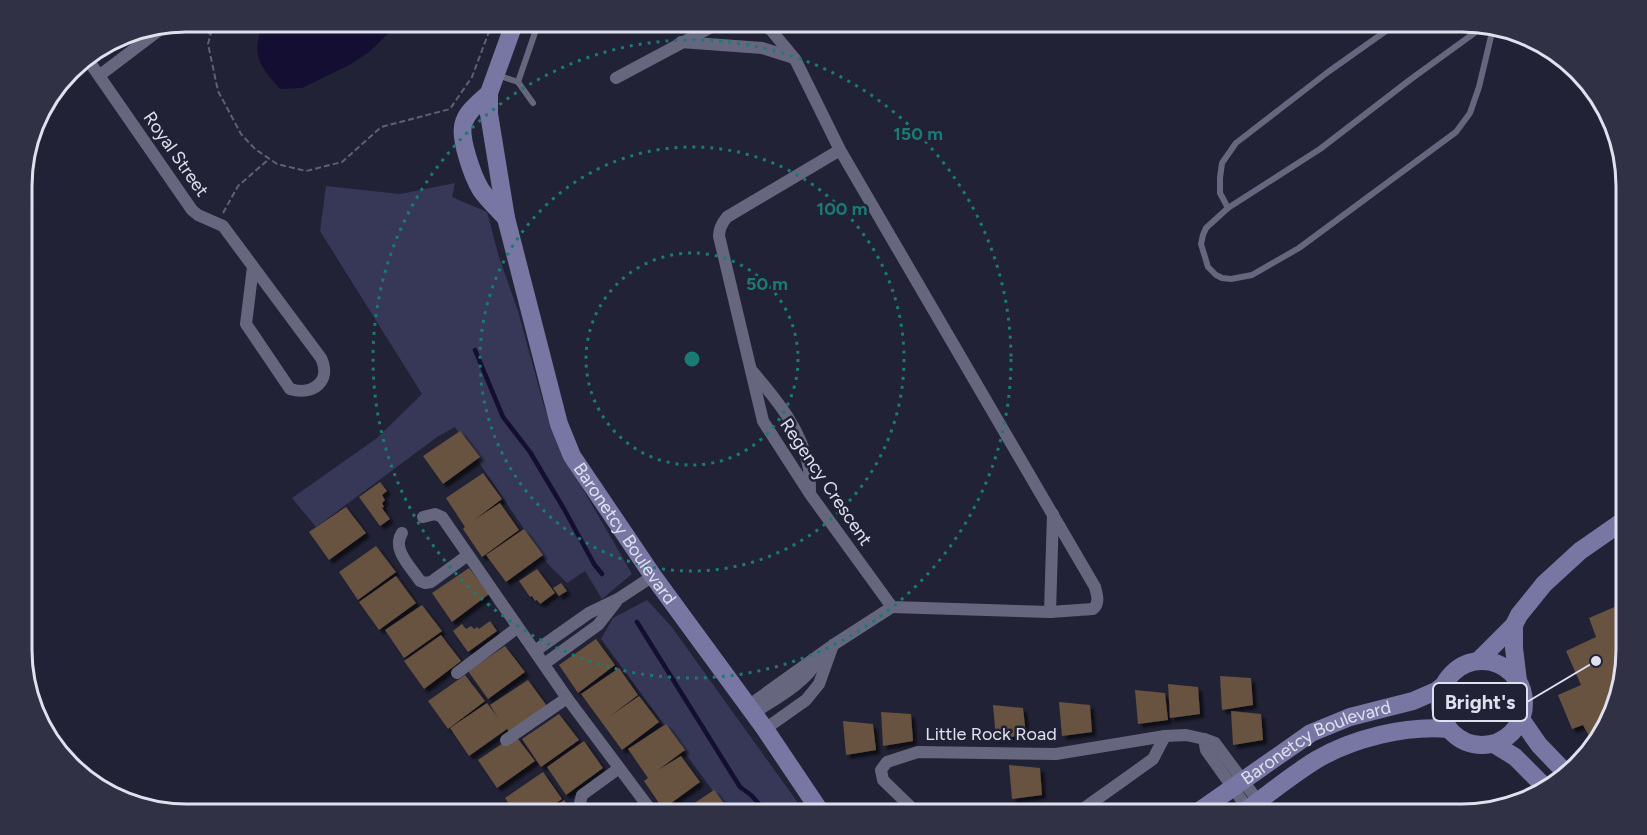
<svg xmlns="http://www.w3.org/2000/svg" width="1647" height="835" viewBox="0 0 1647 835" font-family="Figtree,sans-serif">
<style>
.green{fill:#373757}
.water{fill:#130e32}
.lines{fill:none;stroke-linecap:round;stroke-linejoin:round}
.stream{stroke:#130e32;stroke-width:4.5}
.building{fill:#675241;filter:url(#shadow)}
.path{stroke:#606072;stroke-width:2;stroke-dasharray:6 3;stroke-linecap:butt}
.lane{stroke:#66667f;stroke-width:6}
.street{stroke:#66667f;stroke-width:12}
.secondary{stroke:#7877a4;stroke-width:18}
.ring{fill:none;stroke:#197b74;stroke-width:3;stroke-dasharray:3 6}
.labels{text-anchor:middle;stroke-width:5;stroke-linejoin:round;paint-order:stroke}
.street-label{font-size:18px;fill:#e0e1ef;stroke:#222236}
.rim{fill:none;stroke:#e0e1ef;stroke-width:3}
.centre{fill:#197b74;stroke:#222236;stroke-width:3}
.ring-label{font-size:18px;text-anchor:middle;font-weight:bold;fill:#197b74;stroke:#222236;stroke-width:5;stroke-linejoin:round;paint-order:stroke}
.leader{fill:none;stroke:#e0e1ef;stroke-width:2}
.callout-dot{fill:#e0e1ef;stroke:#222236;stroke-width:2}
.callout{fill:#222236;stroke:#e0e1ef;stroke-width:2}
.callout-label{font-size:20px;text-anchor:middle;font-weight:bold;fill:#e0e1ef}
</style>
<defs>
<filter id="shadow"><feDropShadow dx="4" dy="4" stdDeviation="1.5" flood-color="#0009"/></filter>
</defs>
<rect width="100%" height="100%" fill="#222236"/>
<!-- green -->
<g class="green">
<path d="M455,183l-3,14 35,15 12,45 19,54 26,95 19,49 69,119 -30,25 -17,-28 -18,12 -20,-20 -92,-136 -18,10 -121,90 -24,-29 85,-60 45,-44 -102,-163 6,-45 74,8z"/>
<path d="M647,600l24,26 135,188h-76l-129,-175 12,-21z"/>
</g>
<!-- water -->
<path class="water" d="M265,21h136l-33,32 -17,11 -49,24 -22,1c-22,-25 -30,-36 -15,-68z"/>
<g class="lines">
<!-- stream -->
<g class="stream">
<path d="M475,350l28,67 27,35 34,57 30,55 8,10"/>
<path d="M637,622l103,165 11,8 17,19"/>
</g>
</g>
<!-- building -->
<g class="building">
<path d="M460,431l20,26 -37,27 -20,-28z"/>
<path d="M483,473l19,26 -28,21 26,-17 19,27 -37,27 -19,-28 2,-2 -19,-29z"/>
<path d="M380,482l7,9 -5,4 3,5 -3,3 2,4 -2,1 8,11 -10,7 -21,-29z"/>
<path d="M346,507l20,26 -37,27 -20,-28z"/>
<path d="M524,529l19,26 -37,27 -20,-27z"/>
<path d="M376,546l20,26 -38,28 -19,-28z"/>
<path d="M469,568l20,26 -37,28 -20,-29z"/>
<path d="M537,569l18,24 -15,11 -3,-4 -2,1 -3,-5 -2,1 -11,-16z"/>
<path d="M396,576l20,27 -37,27 -20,-28z"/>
<path d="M561,583l6,8 -8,5 -6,-8z"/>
<path d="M1626,602v47l-17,73 -9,10 -1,-2 -10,6 -6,-11 -11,4 -14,-34 23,-10 -15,-34 30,-14 -7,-19z"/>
<path d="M422,605l20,26 -38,27 -19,-28z"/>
<path d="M490,621l7,10 -29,21 -15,-21 9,-7 4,5 5,-3 3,3 3,-2 2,2z"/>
<path d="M441,635l20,26 -37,28 -20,-28z"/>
<path d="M596,639l19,26 -37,28 -19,-28z"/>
<path d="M505,646l20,26 -37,27 -20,-28z"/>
<path d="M619,668l19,27 -29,22 30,-21 20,26 -37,28 -41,-56z"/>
<path d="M465,675l20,26 -37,28 -20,-28z"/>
<path d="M1220,676l31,2 2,27 -31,5z"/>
<path d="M528,680l19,26 -37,27 -3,-4 -38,27 -19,-28 37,-25 12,16 -9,-14z"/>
<path d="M1168,684l30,3 2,27 -30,4z"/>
<path d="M1135,690l30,3 3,27 -30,4z"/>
<path d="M1059,702l31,3 2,27 -30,4z"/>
<path d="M993,705l30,3 3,27 -30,4z"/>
<path d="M1231,711l30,3 2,26 -30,5z"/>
<path d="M881,712l30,2 2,27 -30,5z"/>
<path d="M559,714l20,26 -38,27 -19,-28z"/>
<path d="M843,721l30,3 3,26 -30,5z"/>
<path d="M666,724l19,26 -27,20 23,-14 19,26 -37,27 -19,-28 4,-3 -20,-29z"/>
<path d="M515,735l20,26 -38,27 -19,-28z"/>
<path d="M584,741l19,27 -37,27 -19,-28z"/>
<path d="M1009,765l31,3 2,27 -30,4z"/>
<path d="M543,772l19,27 -21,15h-25l-11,-16z"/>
<path d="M714,790l18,24h-54z"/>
<path d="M564,800l10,14h-30z"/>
</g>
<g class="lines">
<!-- path -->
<g class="path">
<path d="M192,21l18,13"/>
<path d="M214,21l-6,23 10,47 23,43 14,15 22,15 29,7 36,-9 39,-35 69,-18 22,-32 21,-56"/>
<path d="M223,213l15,-27 31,-27"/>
</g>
<!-- lane -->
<g class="lane">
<path d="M1484,26l-73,53 -91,70 -92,59 -22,20 -3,7 -2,9 7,23 8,8 6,3 9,1 21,-4 47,-27 157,-116 14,-19 9,-26 14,-59"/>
<path d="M497,75l21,7 15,21"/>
<path d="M518,82l21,-61"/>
<path d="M1228,208l-8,-15v-15l2,-15 14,-20 92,-71 72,-51"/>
</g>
<!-- street -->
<g class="street">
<path d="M681,42l81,6 32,10"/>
<path d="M86,57l106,153 6,5 25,11 98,132c11,23 -8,38 -31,31l-44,-65 7,-57"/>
<path d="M100,75l66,-50"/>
<path d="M616,78l103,-55 19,-2 20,1 13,8 24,29 45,91 255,437c2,8 5,16 -2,22l-43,3 -158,-5 -82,-113 -47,-73 -44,-185c0,-8 3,-13 8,-19l113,-67"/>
<path d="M752,371c25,29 50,59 57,98 1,8 1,16 1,24"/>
<path d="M423,517l12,-3 7,3 125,181 80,107 2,4 -1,5"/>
<path d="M402,533c-11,16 9,34 18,48l5,2 6,-1 37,-27"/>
<path d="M1050,612l3,-98"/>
<path d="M535,651l54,-38 29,-14 35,-23"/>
<path d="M544,664l54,-39 18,-23"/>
<path d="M457,673l60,-45"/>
<path d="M748,706l85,-61 59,-38"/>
<path d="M754,713c19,-13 52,-30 63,-52"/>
<path d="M765,729l41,-29 13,-16 14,-39"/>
<path d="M1204,739l2,11 42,59"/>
<path d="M506,740l61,-42"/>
<path d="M586,814l-6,-11 2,-8 36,-26"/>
<path d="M918,814l-35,-34 -2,-10 6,-8 31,-10 138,2 109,-18 21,-1 18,4 11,4 43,58"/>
<path d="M1076,814l77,-55 12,-23"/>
</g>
<!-- secondary -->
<g class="secondary">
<path id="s1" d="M515,21l-26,72v21l17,104 53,206 13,32 81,120 112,153 57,85"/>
<path d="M489,93c-9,9 -21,17 -25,29 -6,14 9,55 17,68 7,10 17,19 25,28"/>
<path d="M1514,625v23l4,33"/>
<circle cx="1482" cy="703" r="42"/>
<path d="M1478,661l36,-36 5,-10 25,-31 36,-33 46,-32"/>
<path d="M1521,719l18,26 26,27"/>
<path d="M1494,744l21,13 31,31"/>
<path id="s2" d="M1195,814l116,-81 39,-16 63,-16 23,-10 9,-7"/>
<path d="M1241,814c25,-18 49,-38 75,-54 37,-22 91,-35 133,-31"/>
</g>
</g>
<!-- distance rings -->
<g class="ring">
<circle cx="692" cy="359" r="106"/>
<circle cx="692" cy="359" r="212"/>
<circle cx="692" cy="359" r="319"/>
</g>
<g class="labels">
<!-- street labels -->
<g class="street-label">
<text transform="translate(176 154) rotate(55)" y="6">Royal Street</text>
<text transform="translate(826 482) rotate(56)" y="6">Regency Crescent</text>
<text dy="6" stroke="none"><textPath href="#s1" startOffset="544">Baronetcy Boulevard</textPath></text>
<text x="991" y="740">Little Rock Road</text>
<text dy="6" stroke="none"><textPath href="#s2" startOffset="142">Baronetcy Boulevard</textPath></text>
</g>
</g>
<!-- crop -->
<path d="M0 0H1647V835H0ZM186 32H1462A154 154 0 0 1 1616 186V650A154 154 0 0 1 1462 804H186A154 154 0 0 1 32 650V186A154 154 0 0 1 186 32Z" fill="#313145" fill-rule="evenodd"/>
<path class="rim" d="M186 32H1462A154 154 0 0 1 1616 186V650A154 154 0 0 1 1462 804H186A154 154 0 0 1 32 650V186A154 154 0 0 1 186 32Z"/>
<circle cx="692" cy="359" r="9" class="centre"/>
<g class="ring-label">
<text x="918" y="140">150 m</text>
<text x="842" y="215">100 m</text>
<text x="767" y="290">50 m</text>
</g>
<!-- callouts -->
<path class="leader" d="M1596 661L1527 702"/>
<circle class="callout-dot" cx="1596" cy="661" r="6"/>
<rect class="callout" x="1433" y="683" width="94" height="38" rx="6"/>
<g class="callout-label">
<text x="1480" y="709">Bright's</text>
</g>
</svg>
